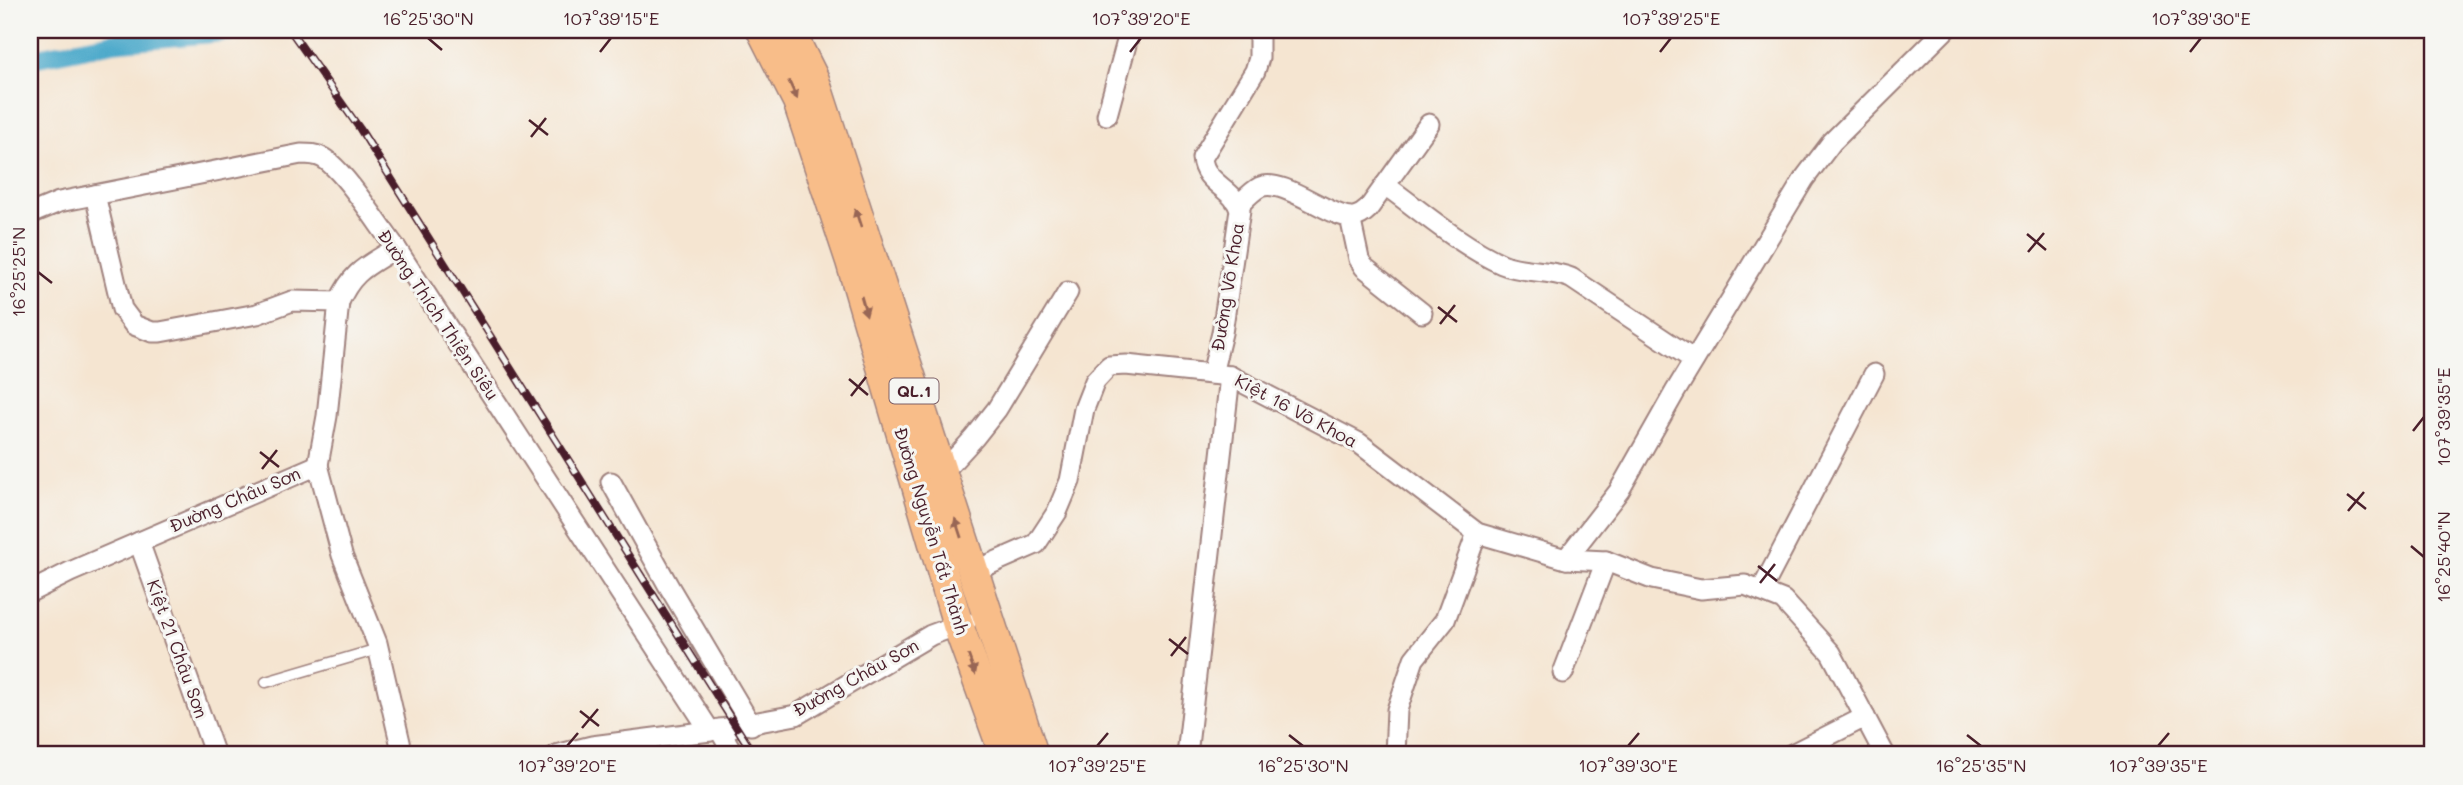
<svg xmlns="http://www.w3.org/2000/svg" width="2463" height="785" viewBox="0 0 2463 785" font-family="Mali,sans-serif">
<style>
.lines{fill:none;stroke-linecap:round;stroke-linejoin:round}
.canal{stroke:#4ba9ca;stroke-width:19}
.lane-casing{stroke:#a0827e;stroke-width:13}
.street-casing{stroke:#a0827e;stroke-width:23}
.primary-casing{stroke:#a0827e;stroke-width:33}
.lane{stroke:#fff;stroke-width:10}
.street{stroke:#fff;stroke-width:19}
.primary{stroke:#f8bd89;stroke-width:30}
.rail-casing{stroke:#4a1f2b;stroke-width:8}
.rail{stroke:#f6f6f2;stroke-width:5;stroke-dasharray:16;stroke-linecap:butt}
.oneway{fill:#986655}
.ticks{fill:none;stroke:#4a1f2b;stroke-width:2.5}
.labels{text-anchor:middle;stroke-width:6;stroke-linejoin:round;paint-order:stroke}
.shield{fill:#f6f6f2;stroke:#7e6067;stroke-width:2}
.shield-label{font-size:16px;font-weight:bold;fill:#4a1f2b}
.street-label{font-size:18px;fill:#4a1f2b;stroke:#f6f6f2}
.neatline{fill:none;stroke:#4a1f2b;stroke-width:2.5}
.ticks-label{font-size:18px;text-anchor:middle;fill:#4a1f2b}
</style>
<rect width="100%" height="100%" fill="#f6f6f2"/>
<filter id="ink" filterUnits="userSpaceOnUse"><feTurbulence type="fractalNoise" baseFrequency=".0143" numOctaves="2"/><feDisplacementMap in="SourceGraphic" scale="14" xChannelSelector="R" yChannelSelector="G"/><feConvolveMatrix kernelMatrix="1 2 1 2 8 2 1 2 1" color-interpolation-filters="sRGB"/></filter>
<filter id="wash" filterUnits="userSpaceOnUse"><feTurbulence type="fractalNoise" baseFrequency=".00686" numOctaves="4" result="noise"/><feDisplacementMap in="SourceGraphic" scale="28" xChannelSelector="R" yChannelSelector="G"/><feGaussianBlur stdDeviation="1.57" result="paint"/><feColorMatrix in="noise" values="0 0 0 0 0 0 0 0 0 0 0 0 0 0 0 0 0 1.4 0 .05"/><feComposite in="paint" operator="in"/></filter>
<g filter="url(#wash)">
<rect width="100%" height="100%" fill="#f5e5d1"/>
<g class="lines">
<!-- canal -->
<path class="canal" d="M30,59l86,-17 133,-12"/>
</g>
</g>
<g filter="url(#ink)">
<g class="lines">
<defs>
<path id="lane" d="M266,682l112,-33"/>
<g id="street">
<path d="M1107,115l23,-85"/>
<path d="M1385,185c36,26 76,61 117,79 21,9 47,5 69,14l123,82"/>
<path d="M95,195l27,114 12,16 18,7h8l97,-18 35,-13 47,1"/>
<path d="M1239,205c6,-6 13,-14 21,-18 24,-10 72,33 94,30 5,-1 10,-4 14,-8l61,-85"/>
<path d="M30,214l29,-12 242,-48c8,0 15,0 22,4 22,13 56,68 73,90l314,483"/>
<path d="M1350,217l9,42 5,8 58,46"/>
<path d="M1212,374l10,-41 18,-123c-6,-22 -36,-26 -38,-52l53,-87 4,-13v-28"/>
<path d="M318,465l9,-49 12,-114c14,-32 29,-36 57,-54"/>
<path d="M941,474l33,-36 23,-29 71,-117"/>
<path d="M611,482l57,103 83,140"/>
<path d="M139,542l76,213"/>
<path d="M1566,559l53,-68 56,-99 129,-213 28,-37 113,-112"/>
<path d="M972,572l64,-28 21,-32 13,-31 14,-72 11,-28 14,-15 17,-1 104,11 129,67 118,90 89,26 40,2 46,18 49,10 44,-4 38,15 48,53 54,102"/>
<path d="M1761,591l113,-217"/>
<path d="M30,592l40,-20 248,-107 24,90 35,88 26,112"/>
<path d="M1563,673l43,-112"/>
<path d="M719,729l15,26"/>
<path d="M556,755l36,-9 118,-15 86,-16 135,-80 35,-13"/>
<path d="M1187,755l43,-379"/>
<path d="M1395,755l2,-45 17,-51 31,-39 32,-87"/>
<path d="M1790,755l75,-38"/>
</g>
<g id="primary">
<path d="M762,30l36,71 53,160 107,364 47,130"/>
<path d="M789,30l25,50 219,675"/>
</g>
</defs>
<!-- lane casing -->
<use href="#lane" class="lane-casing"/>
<!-- street casing -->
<use href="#street" class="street-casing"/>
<!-- primary casing -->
<use href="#primary" class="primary-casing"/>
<!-- lane -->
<use href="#lane" class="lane"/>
<!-- street -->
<use href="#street" class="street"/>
<!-- primary -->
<use href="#primary" class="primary"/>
<defs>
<path id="rail" d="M290,30l70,99 394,626"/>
</defs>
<!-- rail casing -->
<use href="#rail" class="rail-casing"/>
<!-- rail -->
<use href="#rail" class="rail"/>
</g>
<!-- one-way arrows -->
<defs><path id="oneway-solid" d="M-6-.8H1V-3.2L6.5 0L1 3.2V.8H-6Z" transform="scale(1.75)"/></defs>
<g class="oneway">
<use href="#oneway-solid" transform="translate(793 90) rotate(65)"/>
<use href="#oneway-solid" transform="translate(858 218) rotate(-108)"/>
<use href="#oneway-solid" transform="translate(864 306) rotate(74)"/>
<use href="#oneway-solid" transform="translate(958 528) rotate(-108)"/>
<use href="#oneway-solid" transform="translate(972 665) rotate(70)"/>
</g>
</g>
<!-- ticks -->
<path class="ticks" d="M428,38l14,12M600,52l11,-14M1130,52l11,-14M1660,52l11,-14M2190,52l11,-14M529,120l19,15M531,137l15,-19M2027,234l19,16M2028,252l16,-19M38,272l14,11M1438,307l19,15M1440,324l15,-19M849,379l19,16M851,396l15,-19M2413,431l11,-14M260,452l19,15M262,469l15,-19M2347,494l19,15M2348,511l16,-19M2411,546l13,11M1758,566l19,15M1760,583l15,-19M1169,639l19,15M1171,656l15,-19M580,711l19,15M582,728l16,-19M1289,735l14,11M1967,735l14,11M567,746l11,-13M1097,746l11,-13M1628,746l11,-13M2158,746l11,-13"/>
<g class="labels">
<!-- shield labels -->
<rect class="shield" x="889.5" y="378.5" width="49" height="25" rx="5"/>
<g class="shield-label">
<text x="914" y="397">QL.1</text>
</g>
<!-- street labels -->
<g class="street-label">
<text transform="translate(1228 287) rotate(-81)" y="6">Đường Võ Khoa</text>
<text transform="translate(438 315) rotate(56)" y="6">Đường Thích Thiện Siêu</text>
<text transform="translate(1296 411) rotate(28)" y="6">Kiệt 16 Võ Khoa</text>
<text transform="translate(235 500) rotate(-23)" y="6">Đường Châu Sơn</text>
<text transform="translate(931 531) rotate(73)" y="6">Đường Nguyễn Tất Thành</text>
<text transform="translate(177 649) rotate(70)" y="6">Kiệt 21 Châu Sơn</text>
<text transform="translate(856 678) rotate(-29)" y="6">Đường Châu Sơn</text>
</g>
</g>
<!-- margin -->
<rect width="2463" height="785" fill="none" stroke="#f6f6f2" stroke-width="77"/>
<rect x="38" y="38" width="2386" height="708" class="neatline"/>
<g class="ticks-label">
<text x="428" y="25">16°25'30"N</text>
<text x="611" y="25">107°39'15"E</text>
<text x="1141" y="25">107°39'20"E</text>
<text x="1671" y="25">107°39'25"E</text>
<text x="2201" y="25">107°39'30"E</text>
<text transform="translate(19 272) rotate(-90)" y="6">16°25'25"N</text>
<text transform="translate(2444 417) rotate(-90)" y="6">107°39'35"E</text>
<text transform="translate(2444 557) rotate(-90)" y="6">16°25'40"N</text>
<text x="567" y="772">107°39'20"E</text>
<text x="1097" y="772">107°39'25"E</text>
<text x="1303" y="772">16°25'30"N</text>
<text x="1628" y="772">107°39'30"E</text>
<text x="1981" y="772">16°25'35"N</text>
<text x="2158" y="772">107°39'35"E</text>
</g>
</svg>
